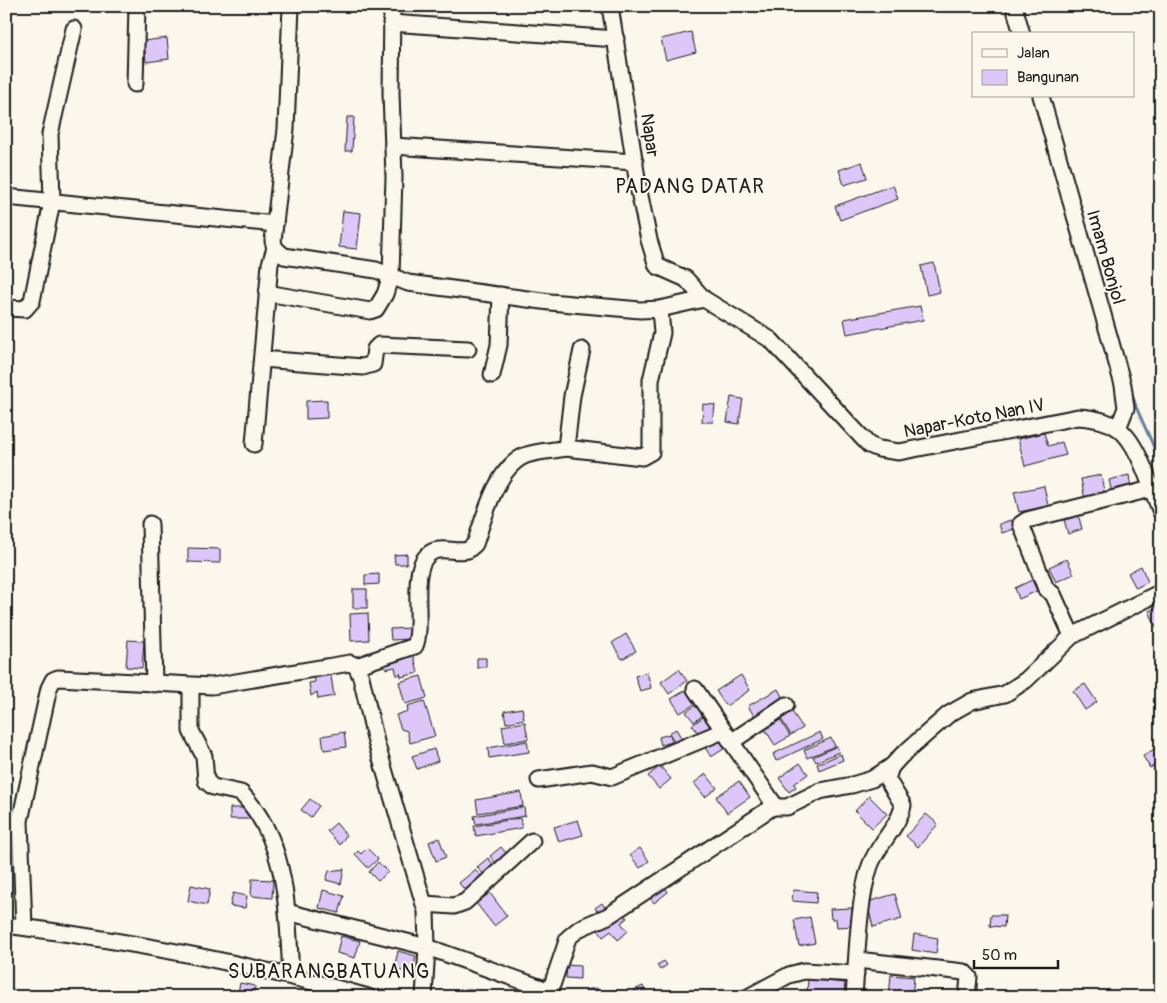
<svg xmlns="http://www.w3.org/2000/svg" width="1167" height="1003" viewBox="0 0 1167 1003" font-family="Pangolin,sans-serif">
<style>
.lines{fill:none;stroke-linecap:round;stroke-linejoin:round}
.stream{stroke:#647e9a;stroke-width:3}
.building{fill:#ddc7f8;stroke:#1c1c1c}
.minor-casing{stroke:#1c1c1c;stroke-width:19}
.minor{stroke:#fbf7ec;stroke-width:15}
.labels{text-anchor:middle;stroke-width:4;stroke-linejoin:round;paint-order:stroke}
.street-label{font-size:18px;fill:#1c1c1c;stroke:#fbf7ec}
.quarter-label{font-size:20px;letter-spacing:1px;fill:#1c1c1c;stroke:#fbf7ec}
</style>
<rect width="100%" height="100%" fill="#fbf7ec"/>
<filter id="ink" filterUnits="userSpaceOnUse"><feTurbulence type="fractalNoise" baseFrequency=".02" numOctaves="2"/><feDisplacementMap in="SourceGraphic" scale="10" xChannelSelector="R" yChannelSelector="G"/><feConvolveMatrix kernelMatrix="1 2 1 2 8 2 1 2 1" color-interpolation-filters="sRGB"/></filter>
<g filter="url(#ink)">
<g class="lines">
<!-- stream -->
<path class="stream" d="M1131,390l5,17 25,56"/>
</g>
<!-- building -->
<g class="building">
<path d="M691,32l5,20 -30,8 -5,-21z"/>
<path d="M167,38l2,21 -23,3 -2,-21z"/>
<path d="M347,117h7l-2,34h-7z"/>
<path d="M862,162l5,16 -23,7 -5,-15z"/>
<path d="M893,185l5,14 -58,21 -5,-14z"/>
<path d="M343,211l18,2 -4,36 -18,-2z"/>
<path d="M934,263l6,29 -13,3 -6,-29z"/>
<path d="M920,306l3,14 -76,14 -3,-15z"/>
<path d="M731,397l12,2 -4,25 -12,-2z"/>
<path d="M327,400v18l-21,1v-18z"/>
<path d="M703,404l12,1 -2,17h-11z"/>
<path d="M1044,433l4,13 14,-4 4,13 -41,11 -7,-27z"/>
<path d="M1101,475l4,21 -20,4 -4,-21z"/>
<path d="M1129,475l2,13 -19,5 -3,-13z"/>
<path d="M1044,486l4,20 -29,6 -5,-20z"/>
<path d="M1078,514l4,15 -14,5 -5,-18z"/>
<path d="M1011,520l6,8 -15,5 -3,-9z"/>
<path d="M188,548l32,1v14l-32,-1z"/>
<path d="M407,554v10h-12l-1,-9z"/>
<path d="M1067,559l7,15 -18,8 -7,-15z"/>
<path d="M1141,566l7,16 -12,6 -8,-15z"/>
<path d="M379,574v10l-14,1v-10z"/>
<path d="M1032,580l5,11 -18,8 -4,-11z"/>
<rect x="353" y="589" width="14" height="19"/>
<path d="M1161,605v20l-5,2 -7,-16z"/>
<path d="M368,613l1,27 -18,1 -1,-27z"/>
<path d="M410,628l1,11 -20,1 -1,-11z"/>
<path d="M626,634l10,17 -14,8 -10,-16z"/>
<path d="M128,640l16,1 -2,27 -16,-1z"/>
<path d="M413,652l5,21 -17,4 -1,-4 -3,3 -2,-9 -9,2 -2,-9z"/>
<path d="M477,658h9v9l-9,1z"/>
<path d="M330,669l4,27 -16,3 -1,-7 -6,4 -2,-13 6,-1 -1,-10z"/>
<path d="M679,669l8,12 -18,13 -8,-12z"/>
<path d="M647,672l4,16 -11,3 -5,-15z"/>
<path d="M741,675l9,15 -24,16 -10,-15z"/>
<path d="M421,676l6,22 -22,6 -6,-22z"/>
<path d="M1085,684l12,18 -12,8 -12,-19z"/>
<path d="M778,689l7,13 -29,17 -8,-13z"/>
<path d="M686,690l9,14 -15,9 -9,-14z"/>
<path d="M424,701l11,35 -25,7 -3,-12 -6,-2 -5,-14 12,-4 -1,-5z"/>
<path d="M699,703l7,10 -12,9 -8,-10z"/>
<path d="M789,707l14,21 -12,7 -13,-21z"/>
<path d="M522,708l2,11 -18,4 -2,-12z"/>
<path d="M706,715l7,9 -14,10 -7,-9z"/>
<path d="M777,715l13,21 -15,9 -13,-20z"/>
<path d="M525,722l3,17 -23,4 -3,-17z"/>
<path d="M676,729l6,10 -7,4 -6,-10z"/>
<path d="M344,732l2,15 -22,3 -2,-14z"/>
<path d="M820,732l3,7 -47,22 -3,-7z"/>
<path d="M670,734l2,8 -11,3 -2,-8z"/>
<path d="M719,734l8,13 -16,10 -8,-13z"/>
<path d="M831,738l4,8 -28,12 -3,-8z"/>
<path d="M527,741l2,11 -40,6 -1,-10z"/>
<path d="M1161,745v17l-11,6 -7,-12z"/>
<path d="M837,746l2,6 -23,10 -3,-5z"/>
<path d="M434,749l4,12 -21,8 -5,-13z"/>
<path d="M841,754l2,6 -24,10 -2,-6z"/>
<path d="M800,763l8,11 -14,10 2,3 -7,5 -10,-14z"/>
<path d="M660,766l11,13 -12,10 -11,-13z"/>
<path d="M706,774l11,14 -12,9 -11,-14z"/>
<path d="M739,781l11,16 -23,16 -11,-16z"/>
<path d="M521,792l2,14 -45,7 -2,-13z"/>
<path d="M869,796l18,18 -15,14 -17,-17z"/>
<path d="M310,799l9,7 -8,11 -10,-7z"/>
<path d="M524,807l1,9 -49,8 -2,-8z"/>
<path d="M230,808h22l-1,11h-21z"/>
<path d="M926,814l12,10 -20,23 -12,-11z"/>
<path d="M520,818l2,10 -46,8 -2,-10z"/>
<path d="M578,820l5,15 -24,7 -5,-15z"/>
<path d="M336,823l10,12 -6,10 -13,-14z"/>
<path d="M439,838l7,19 -10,4 -7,-19z"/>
<path d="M501,847l6,7 -11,10 -6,-8z"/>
<path d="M367,848l11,11 -10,9 -13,-14 3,-3 3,3z"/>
<path d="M640,848l9,13 -9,7 -10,-13z"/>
<path d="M488,858l8,10 -10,9 -9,-10z"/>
<path d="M378,862l10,10 -10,9 -9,-9z"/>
<path d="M344,869l-3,15 -15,-4 3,-9z"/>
<path d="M475,870l9,9 -17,14 -8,-10z"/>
<path d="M252,879l21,1 -1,18 -21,-2z"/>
<path d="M662,883l6,9 -14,11 -7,-9z"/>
<path d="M191,885l19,4 -3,16 -19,-4z"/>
<path d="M323,890l21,6 -5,17 -20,-5z"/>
<path d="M793,890l24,2 -1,11 -24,-2z"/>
<path d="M233,893l14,3 -2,12 -15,-2z"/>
<path d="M490,893l17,23 -13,10 -18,-23z"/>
<path d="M895,894l7,25 -29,8 -6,-25z"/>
<path d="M602,903l5,8 -7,5 -5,-8z"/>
<path d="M852,908l1,18 -16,1 -1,-8h-5l-1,-10z"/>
<path d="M621,911l6,7 -6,5 7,8 -10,9 -7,-9 -8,6 -5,-7z"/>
<path d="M991,915h14l-1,12 -14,-1z"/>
<path d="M810,917l5,26 -16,3 -5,-26z"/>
<path d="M914,934l24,4 -2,16 -24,-4z"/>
<path d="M341,936l19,5 -5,17 -18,-5z"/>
<path d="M398,951l18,5 -4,17 -18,-4z"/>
<path d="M664,961l3,4 -7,5 -3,-5z"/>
<path d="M567,965l13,1v13l-14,-1z"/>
<path d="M891,975l23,2 -2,20h-23z"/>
<path d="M808,979l37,4 -2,14 -36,-4z"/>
<path d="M240,983l15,3 -2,11h-16z"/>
<path d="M643,986l3,8 -9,3 -3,-7z"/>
<path d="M597,988l1,9h-12l-1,-7z"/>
<path d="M465,989l24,8h-26z"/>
<path d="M712,991l4,4 -12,2 -1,-2z"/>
</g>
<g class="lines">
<defs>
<g id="minor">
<path d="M291,6l-5,123 -13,112 2,7 9,8 92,14 32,13 142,19 90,8 20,-1 44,-10"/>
<path d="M610,6l29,185 10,49 8,26 29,13 18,20 67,41 98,105 10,4 20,3 179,-35c14,1 29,3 41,12 20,15 32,60 42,83"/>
<path d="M1014,6l8,28"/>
<path d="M391,23l225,16"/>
<path d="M135,84l2,-78"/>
<path d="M1041,96l82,289 3,23 -8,20"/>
<path d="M393,146l242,16"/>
<path d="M6,197l269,27"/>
<path d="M267,293l103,18 6,-2 9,-15 6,-19 3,-98 -3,-84 1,-87"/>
<path d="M6,308l19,1 7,-8 20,-99 -2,-68 24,-105"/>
<path d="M262,359l101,8 10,-3 2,-15 4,-4 89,4"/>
<path d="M492,375l7,-30 2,-50"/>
<path d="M254,444l16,-180 5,-16"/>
<path d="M566,448l76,9 9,-5v-72l11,-47 -2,-24"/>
<path d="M150,524l4,160"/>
<path d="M1072,636l-19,-42 -7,-5 -25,-65 6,-4 124,-31"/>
<path d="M356,666l59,-20c10,-23 -9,-84 19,-95 10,-4 23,2 34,-1l7,-6c9,-26 21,-75 49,-88 11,-5 29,-5 42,-8l6,-52 10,-46"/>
<path d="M191,686v45l13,25 2,25 7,6 28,6c48,49 46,119 50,182"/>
<path d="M695,689l81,118h11l33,-16 32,-6 20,-6 20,-13"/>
<path d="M731,742l55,-37"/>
<path d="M539,780l53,-8 20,5 111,-46"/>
<path d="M424,904l30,2 11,-4 67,-61"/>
<path d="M287,912l140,35 123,44"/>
<path d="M6,925c123,16 243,38 362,72"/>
<path d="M24,927l-4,-106 29,-133 4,-8 5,-2 154,8 138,-23 6,3 5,11 15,65 50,169 1,36 -3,50"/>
<path d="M857,960l107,12 5,5 -2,20"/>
<path d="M548,997l20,-59 12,-10 28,-12 166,-110"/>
<path d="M748,997l41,-22 15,-4 52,3"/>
<path d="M854,997c3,-38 4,-96 16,-131 7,-21 30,-41 33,-61l-16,-26 4,-12 10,-11 48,-42 23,-13 33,-7 21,-14 46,-44 89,-44"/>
</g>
</defs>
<!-- minor casing -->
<use href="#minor" class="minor-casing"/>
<!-- minor -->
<use href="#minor" class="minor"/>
</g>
</g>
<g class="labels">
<!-- street labels -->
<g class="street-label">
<text transform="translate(650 135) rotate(82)" y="6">Napar</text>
<text transform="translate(1106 257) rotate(74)" y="6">Imam Bonjol</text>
<text transform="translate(974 418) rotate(-11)" y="6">Napar-Koto Nan IV</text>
</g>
<!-- quarter labels -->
<g class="quarter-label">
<text x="690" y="193">PADANG DATAR</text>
<text x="329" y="978">SUBARANGBATUANG</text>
</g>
</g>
<!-- margin -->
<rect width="1167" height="1003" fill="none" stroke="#fbf7ec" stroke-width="25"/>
<rect x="12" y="12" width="1142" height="978" fill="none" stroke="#1c1c1c" stroke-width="2" filter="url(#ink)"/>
<!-- legend -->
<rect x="972" y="32" width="162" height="65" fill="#fbf7ec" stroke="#a29f99"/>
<rect x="982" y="49" width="25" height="8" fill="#fbf7ec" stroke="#a29f99"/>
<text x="1017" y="58" font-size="15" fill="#1c1c1c">Jalan</text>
<rect x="982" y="70" width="25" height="15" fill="#ddc7f8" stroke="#a29f99"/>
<text x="1017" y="82" font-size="15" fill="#1c1c1c">Bangunan</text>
<!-- scale -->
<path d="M974 960v8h84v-8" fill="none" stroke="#1c1c1c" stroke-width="2.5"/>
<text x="982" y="960" font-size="15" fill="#1c1c1c" stroke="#fbf7ec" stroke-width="4" paint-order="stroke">50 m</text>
</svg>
